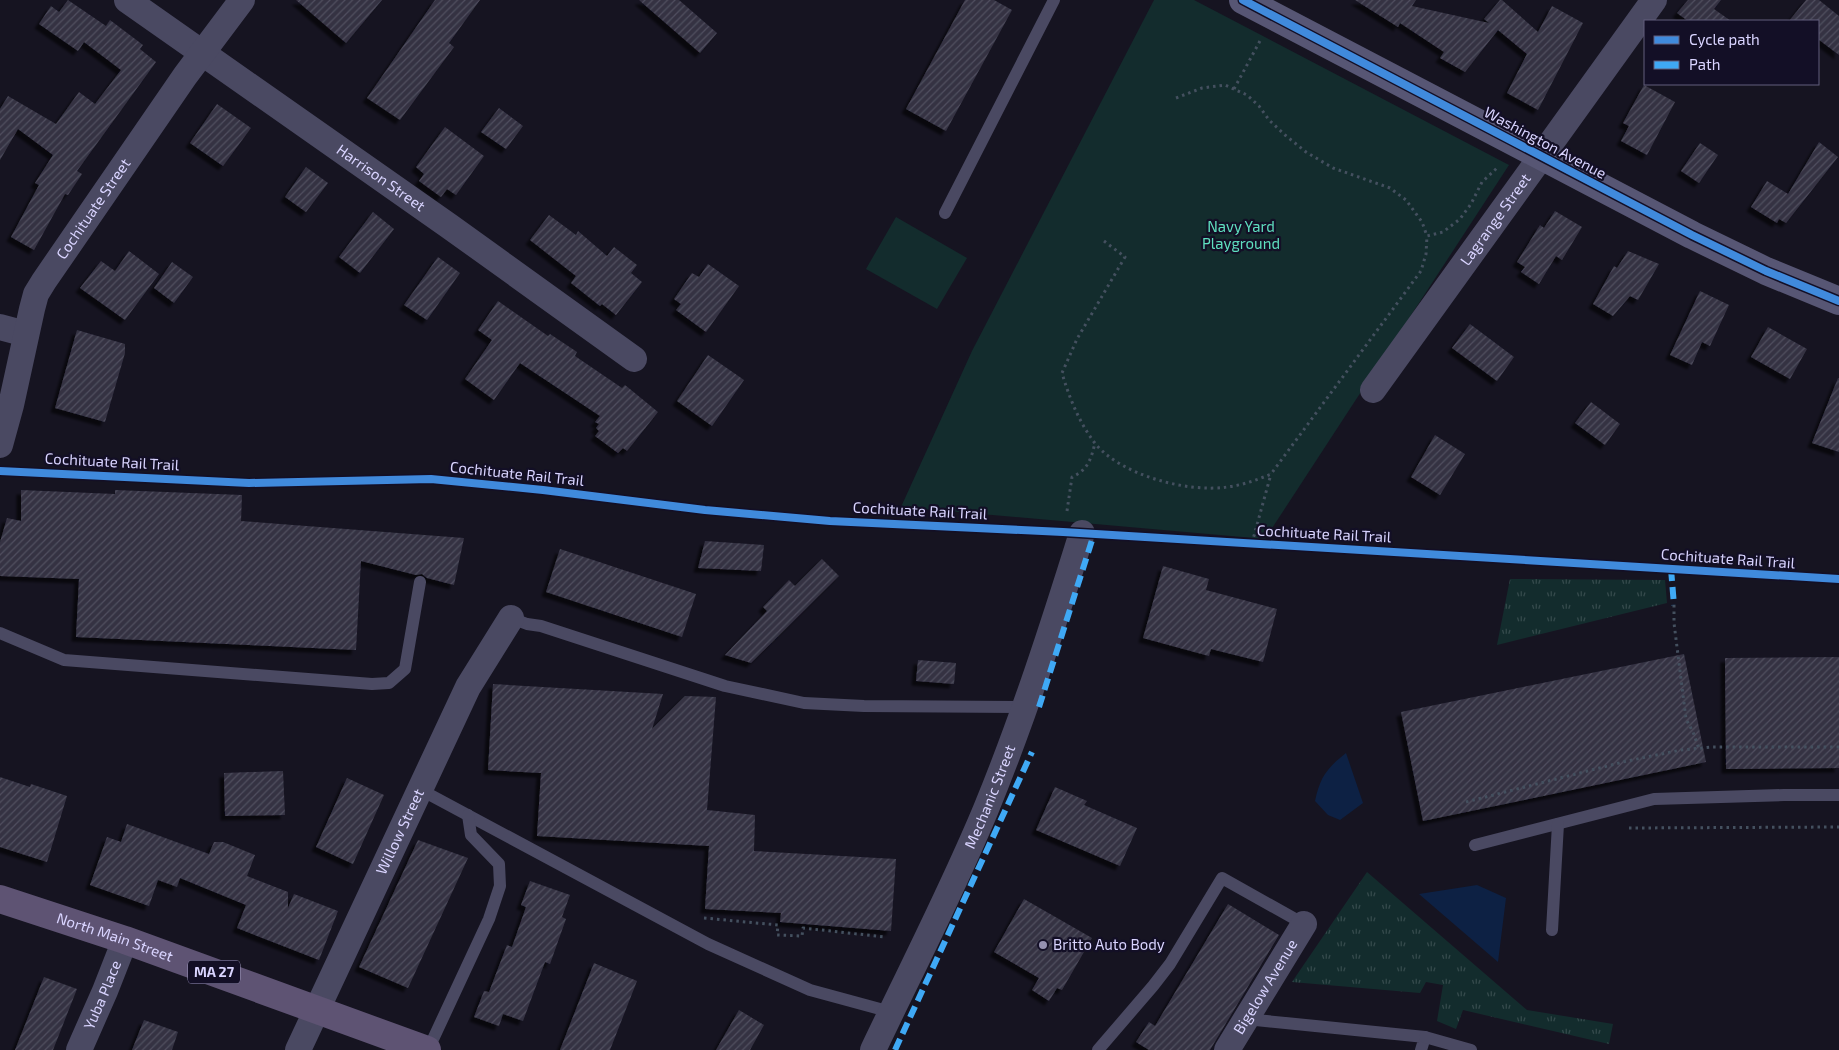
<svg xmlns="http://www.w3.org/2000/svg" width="1839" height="1050" viewBox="0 0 1839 1050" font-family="'Exo 2',sans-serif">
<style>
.grass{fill:url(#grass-tufts)}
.green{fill:#132c2d}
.water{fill:#0d2144}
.building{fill:url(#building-hatch);filter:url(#shadow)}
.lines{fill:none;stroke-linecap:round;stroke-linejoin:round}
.path{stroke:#44505f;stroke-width:3;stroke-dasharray:2.5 4;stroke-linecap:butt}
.lane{stroke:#4a4962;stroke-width:12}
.street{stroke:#4a4962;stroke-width:26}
.secondary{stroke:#575674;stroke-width:28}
.primary{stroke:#5e5373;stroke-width:28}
.quiet{stroke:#3fa9f5;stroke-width:6;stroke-dasharray:12 6;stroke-linecap:butt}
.cycleway-casing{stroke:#130f26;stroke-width:11}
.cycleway{stroke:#408adc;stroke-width:8}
.poi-dot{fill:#9591b1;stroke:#130f26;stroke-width:2}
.labels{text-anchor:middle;stroke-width:4.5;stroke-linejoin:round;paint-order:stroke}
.shield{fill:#130f26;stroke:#9e99be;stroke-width:1}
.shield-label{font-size:14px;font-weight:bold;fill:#d9d4ff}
.street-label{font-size:15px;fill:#d9d4ff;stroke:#130f26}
.park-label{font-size:15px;fill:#5fe0c0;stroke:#130f26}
.poi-label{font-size:15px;fill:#d9d4ff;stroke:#130f26;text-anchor:start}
</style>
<defs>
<pattern id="grass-tufts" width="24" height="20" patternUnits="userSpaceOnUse" patternTransform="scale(1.25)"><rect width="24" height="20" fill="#132c2d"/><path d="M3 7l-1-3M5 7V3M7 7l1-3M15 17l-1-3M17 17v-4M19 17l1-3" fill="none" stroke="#354a4c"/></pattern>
<pattern id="building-hatch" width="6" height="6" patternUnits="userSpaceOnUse" patternTransform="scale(1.25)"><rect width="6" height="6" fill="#343243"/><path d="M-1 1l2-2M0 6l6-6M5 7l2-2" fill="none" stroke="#514f5f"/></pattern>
<filter id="shadow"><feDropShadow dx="-4.5" dy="4.5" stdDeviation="1" flood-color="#0009"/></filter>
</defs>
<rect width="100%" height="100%" fill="#161421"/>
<!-- grass -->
<g class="grass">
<path d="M1510,579l155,1 2,23 -170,42z"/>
<path d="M1367,872l160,138 86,14 -4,20 -146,-34 -7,19 -19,-8 6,-36 -17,-3 -6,11 -128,-11z"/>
</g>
<!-- green -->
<g class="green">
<path d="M1154,0h40l315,165 -244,374 -364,-32 71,-156z"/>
<path d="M896,217l71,41 -30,51 -71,-40z"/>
</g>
<!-- water -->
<g class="water">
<path d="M1346,753l17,50 -23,17 -12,-5 -13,-14c5,-24 12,-33 31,-48z"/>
<path d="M1477,885l29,13 -8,64 -79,-68z"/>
</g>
<!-- building -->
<g class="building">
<path d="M68,0l38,26 4,-6 33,25 -3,4 16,13 -79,109 5,3 -14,21 -3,-1 -31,56 -23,-13 28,-52 -4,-2 18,-28 -35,-26 -18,31v-51l8,-13 48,28 23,-32 16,12 26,-34 -37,-28 -6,9 -39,-27 12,-18 8,6z"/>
<path d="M296,0h86l-36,43z"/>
<path d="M435,0h45l-31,43 5,4 -54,73 -33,-22z"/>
<path d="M639,0h40l38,33 -17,20z"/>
<path d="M965,0h29l18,10 -66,121 -40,-22z"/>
<path d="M1355,0h61l-4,6 77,17 -5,-4 16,-19h2l36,32 14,-26 31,17 -45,87 -31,-17 20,-39 -29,-24 -33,42 -25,-14 4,-6 -44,-29 -2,4z"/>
<path d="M1688,0h33l-7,9 17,12h-43l-11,-8z"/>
<path d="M1806,0h13l20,16v39l-21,-16v-18h-29z"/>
<path d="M1644,85l31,17 -28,53 -26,-14 8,-15 -6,-3z"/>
<path d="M217,104l34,24 -28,38 -33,-23z"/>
<path d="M499,108l24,18 -17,23 -25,-17z"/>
<path d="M445,127l39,29 -28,39 -9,-6 -6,8 -22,-16 5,-7 -8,-7z"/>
<path d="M1819,142l19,15 -52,66 -7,-4 -2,4 -26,-16 16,-26 21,13z"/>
<path d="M1700,143l18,12 -19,28 -18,-12z"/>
<path d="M306,167l22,16 -22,29 -21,-15z"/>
<path d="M1555,211l27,16 -20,33 -6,-4 -17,28 -18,-12 4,-5 -8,-5 23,-37 4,3z"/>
<path d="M373,212l21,17 -34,44 -21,-16z"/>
<path d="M549,215l27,20 2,-4 29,25 7,-9 23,18 -6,8 11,9 -26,33 -14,-11 -2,2 -29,-23 5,-7 -46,-36z"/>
<path d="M129,251l30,23 -34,46 -45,-32 21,-27 14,10z"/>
<path d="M1628,251l31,13 -21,36 -8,-4 -17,20 -20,-12 21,-38 3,2z"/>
<path d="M438,257l22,16 -33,47 -23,-15z"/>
<path d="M172,262l21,15 -19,26 -20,-15z"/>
<path d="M708,264l31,22 -33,46 -30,-22 5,-6 -7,-5 18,-26 7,4z"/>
<path d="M1700,291l29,14 -19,41 -8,-4 -10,23 -22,-10z"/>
<path d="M498,301l50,35 2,-2 27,18 -2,4 47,32 3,-3 33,27 -31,39 -4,-3 -5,5 -23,-17 4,-5 -3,-3 3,-4 -4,-2 5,-6 -80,-53 -26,37 -29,-21 27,-39 -14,-10z"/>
<path d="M1470,324l44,33 -17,24 -45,-33z"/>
<path d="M1768,327l39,22 -17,30 -39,-22z"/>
<path d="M77,330l48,14v9l-20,69 -50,-14z"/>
<path d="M708,355l36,25 -32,46 -35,-25z"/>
<path d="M1838,378h1v74l-27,-9z"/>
<path d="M1591,402l29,22 -15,21 -30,-22z"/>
<path d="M1435,435l30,19 -25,41 -29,-18z"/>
<path d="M21,490l94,4v-4l127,5 -1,26 223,17 -10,47 -27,-7 -5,-4 -6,1 -55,-14 -5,89 -280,-13 3,-58 -79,-3v-34l7,-24 14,3z"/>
<path d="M705,541l59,4 -3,26 -63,-3z"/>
<path d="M560,549l136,45 -14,43 -136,-45z"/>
<path d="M822,559l17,17 -88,87 -26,-8 42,-44 -4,-4 26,-27 6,6z"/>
<path d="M1163,566l46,13 -3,11 71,19 -14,53 -52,-13 -2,7 -66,-18z"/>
<path d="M1684,654l22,108 -283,59 -22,-109z"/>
<path d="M1839,657v111l-113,1 -1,-111z"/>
<path d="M918,660l38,3 -2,21 -38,-3z"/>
<path d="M493,684l170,10 -11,35 33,-33 31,1 -9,113 48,5 -1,36 142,8 -5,72 -111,-9 1,-9 -76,-4 4,-63 -172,-10 4,-63 -53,-3z"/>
<path d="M283,771l2,44 -60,1 -1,-43z"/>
<path d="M0,777l30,10 1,-3 36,12 -20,66 -47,-15z"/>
<path d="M347,778l37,17 -31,69 -37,-17z"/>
<path d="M1055,787l32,14 -3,4 53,23 -17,38 -84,-36z"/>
<path d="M127,824l82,30 5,-12h9l32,13 -8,21 41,16v16l6,-14 44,17 -19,49 -82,-32 9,-23 -66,-27 -3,9 -19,-7 -9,26 -59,-21 17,-48 14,5z"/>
<path d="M418,840l50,18 -60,130 -49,-21z"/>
<path d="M530,881l40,14 -8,22 4,2 -16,45 -5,-2 -22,59 -20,-7 -4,12 -25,-9 10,-26 5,1 18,-47 5,2 14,-40 -5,-2z"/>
<path d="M1024,899l68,39 -30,52 -5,-2 -8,13 -17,-11 7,-12 -45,-26z"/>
<path d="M1228,904l51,31 -69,115h-61l-13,-8 13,-20 6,4z"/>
<path d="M594,963l43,18 -27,69h-50z"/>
<path d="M44,977l33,12 -24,61h-38z"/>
<path d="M739,1010l25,15 -14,25h-34z"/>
<path d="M144,1020l34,12 -6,18h-40z"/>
</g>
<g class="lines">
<!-- path -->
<g class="path">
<path d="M1234,89l27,-50"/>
<path d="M1176,98l26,-10 23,-3 22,10 12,11 10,14 16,15 21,17 27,16 57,20 16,12 16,22 5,14"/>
<path d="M1104,241l21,16 -48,82 -15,34c7,24 17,49 32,69 25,33 94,51 133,45 16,-2 30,-7 44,-13l150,-203 5,-17 1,-18 16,-4 17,-13 11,-15 11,-22 15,-14"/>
<path d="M1067,511l5,-34c16,-7 19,-18 23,-34"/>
<path d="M1252,543l19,-69"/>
<path d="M1674,605v18l12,96 7,13 6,17"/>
<path d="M1466,802l161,-41 54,-11 32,-3h126"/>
<path d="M1629,828l210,-1"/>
<path d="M704,918l74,7 -1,10 25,1 1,-8 82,9"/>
</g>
<!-- lane -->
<g class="lane">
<path d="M945,213l109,-213"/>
<path d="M511,618l16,6 14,2 184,60 79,17 60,3 160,1"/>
<path d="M0,633l64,27 308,24 17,-1 16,-14 15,-87"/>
<path d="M421,790l287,154 102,46 81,22"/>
<path d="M1475,845l179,-46 130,-4h55"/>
<path d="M1552,930l6,-106"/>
<path d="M1246,1019l179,18 -4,13"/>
<path d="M1425,1037l46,13"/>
<path d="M428,1050l61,-131 11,-33 -1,-22 -28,-29 -3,-20"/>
<path d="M1098,1050l55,-64 17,-22 52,-86 82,46"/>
</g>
<!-- street -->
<g class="street">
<path id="s1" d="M127,0l322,226 185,133"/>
<path d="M0,327l26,7"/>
<path id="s2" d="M1373,390l281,-390"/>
<path id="s3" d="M0,445l11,-40 21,-96 4,-15 8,-13 141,-205 57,-76"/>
<path id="s4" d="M79,1050l26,-59 20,-51"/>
<path id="s5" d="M298,1050l170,-363 43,-69"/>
<path id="s6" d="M873,1050c38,-80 79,-159 113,-241 37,-90 67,-183 96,-276"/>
<path id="s7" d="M1227,1050l77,-126"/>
</g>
<!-- secondary -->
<path class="secondary" d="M1243,0l449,235 74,36 73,30"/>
<!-- primary -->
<path class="primary" id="s8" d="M0,899l125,41 302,110"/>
<!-- quiet -->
<g class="quiet">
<path d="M1671,569l3,36"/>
<path d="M1039,707l55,-173"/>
<path d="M895,1050l137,-298"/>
</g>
<defs>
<g id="cycleway">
<path d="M1243,0l449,235 74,36 73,30"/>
<path d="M0,471l249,12 182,-4 112,11 162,20 125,11 233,11 776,47"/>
</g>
</defs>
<!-- cycleway casing -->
<use href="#cycleway" class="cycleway-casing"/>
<!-- cycleway -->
<use href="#cycleway" class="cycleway"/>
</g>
<!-- markers -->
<circle class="poi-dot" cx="1043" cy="945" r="5"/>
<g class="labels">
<!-- shield labels -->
<rect class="shield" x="188" y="960.5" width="52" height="23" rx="4"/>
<g class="shield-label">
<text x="214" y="977">MA 27</text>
</g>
<!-- street labels -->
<g class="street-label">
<text transform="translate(1545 143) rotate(28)" y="5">Washington Avenue</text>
<text dy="5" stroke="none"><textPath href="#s1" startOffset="310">Harrison Street</textPath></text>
<text dy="5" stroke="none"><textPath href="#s3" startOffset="258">Cochituate Street</textPath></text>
<text dy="5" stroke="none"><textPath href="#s2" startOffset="210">Lagrange Street</textPath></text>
<text transform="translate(112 462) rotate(3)" y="5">Cochituate Rail Trail</text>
<text transform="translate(517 474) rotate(6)" y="5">Cochituate Rail Trail</text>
<text transform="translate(920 511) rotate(3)" y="5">Cochituate Rail Trail</text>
<text transform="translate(1324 534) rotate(3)" y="5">Cochituate Rail Trail</text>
<text transform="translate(1728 559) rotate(4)" y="5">Cochituate Rail Trail</text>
<text dy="5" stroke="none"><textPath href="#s6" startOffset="279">Mechanic Street</textPath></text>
<text dy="5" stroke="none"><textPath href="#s5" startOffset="241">Willow Street</textPath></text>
<text dy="5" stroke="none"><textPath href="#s8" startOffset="121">North Main Street</textPath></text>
<text dy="5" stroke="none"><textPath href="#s7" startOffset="74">Bigelow Avenue</textPath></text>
<text dy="5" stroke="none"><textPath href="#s4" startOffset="60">Yuba Place</textPath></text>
</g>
<!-- park labels -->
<g class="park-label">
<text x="1241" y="232">Navy Yard<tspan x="1241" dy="17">Playground</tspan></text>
</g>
<!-- poi labels -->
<g class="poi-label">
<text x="1053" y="950">Britto Auto Body</text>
</g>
</g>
<!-- legend -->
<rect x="1644" y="20" width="175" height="65" fill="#130f26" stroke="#625e7d"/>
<rect x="1654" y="36" width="25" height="8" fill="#408adc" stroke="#625e7d"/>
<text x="1689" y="45" font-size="15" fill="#d9d4ff">Cycle path</text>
<rect x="1654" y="61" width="25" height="8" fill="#3fa9f5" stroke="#625e7d"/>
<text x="1689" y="70" font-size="15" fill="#d9d4ff">Path</text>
</svg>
